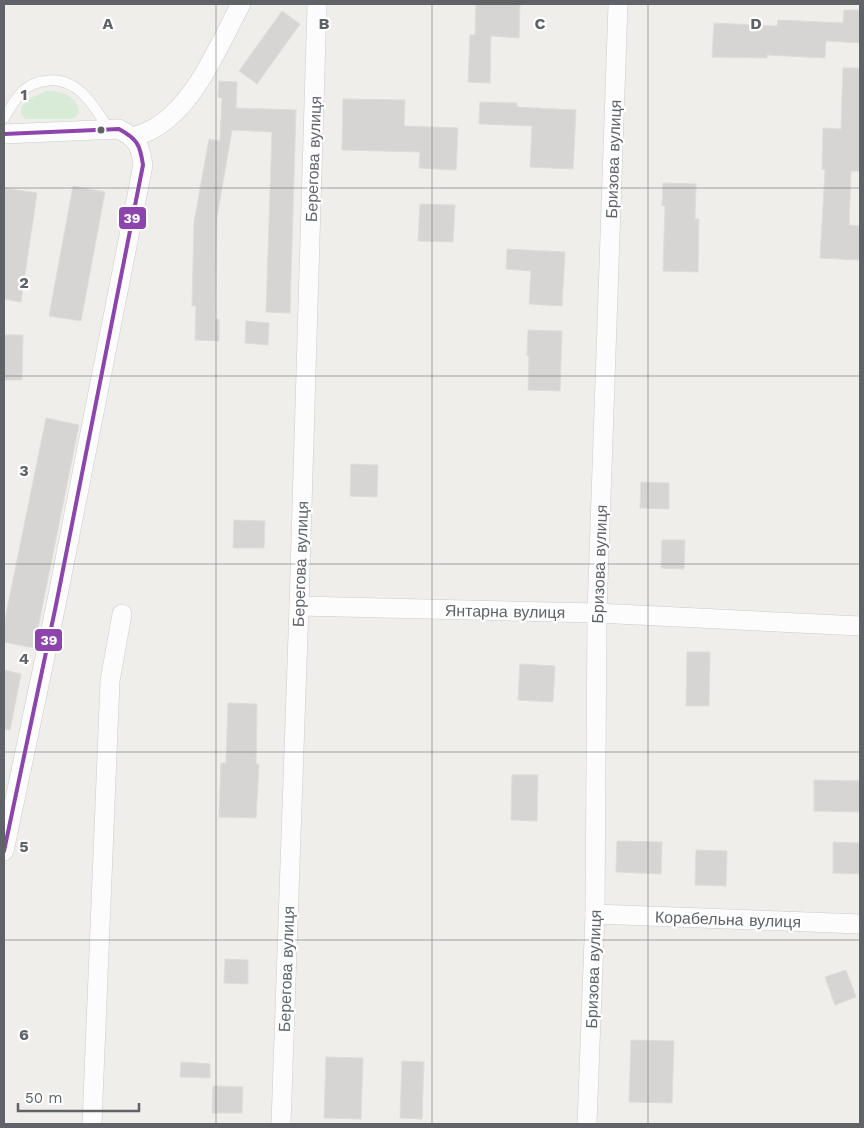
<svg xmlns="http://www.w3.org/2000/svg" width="864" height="1128" viewBox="0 0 864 1128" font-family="'Work Sans',sans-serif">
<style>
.green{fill:#d8ebd6}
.building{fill:#d6d5d3;stroke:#deddd9}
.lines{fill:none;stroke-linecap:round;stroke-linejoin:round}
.service-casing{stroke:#cbcccc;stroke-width:11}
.minor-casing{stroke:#cbcccc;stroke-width:20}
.service{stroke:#fdfcfc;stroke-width:10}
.minor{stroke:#fdfcfc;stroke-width:19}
.bus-1-casing{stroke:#fff;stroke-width:8}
.bus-1{stroke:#8e44ad;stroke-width:4}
.grid{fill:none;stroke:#5f6368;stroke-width:1;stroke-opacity:0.55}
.bus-dot{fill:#5f6368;stroke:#fff;stroke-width:2}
.labels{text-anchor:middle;stroke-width:4.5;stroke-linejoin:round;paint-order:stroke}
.street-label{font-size:16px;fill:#5f6368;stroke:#fff}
.grid-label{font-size:16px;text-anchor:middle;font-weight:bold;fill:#5f6368;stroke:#fff;stroke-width:4.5;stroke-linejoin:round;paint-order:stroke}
.line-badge{stroke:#fff;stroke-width:2}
.badge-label{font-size:14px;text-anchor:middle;font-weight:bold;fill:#fff}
</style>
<rect width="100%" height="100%" fill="#efeeea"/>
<!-- green -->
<path class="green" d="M47,91c15,0 30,5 32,21l-3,5 -6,2h-44l-4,-3c-5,-14 14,-21 25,-25z"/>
<!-- building -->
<g class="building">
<path d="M476,4h44l-1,34 -28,-2 -1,47 -22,-1 2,-47h5z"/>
<path d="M844,10h16v33l-34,-2 -1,17 -58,-3v3l-55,-1 2,-34 63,3 1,-6 65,3z"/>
<path d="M282,11l18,13 -43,60 -18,-13z"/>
<path d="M843,68h17v103h-9l-2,54 11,1v34l-40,-2 5,-88 -3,-1 1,-41 18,1z"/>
<path d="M219,81l18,1 -1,26 60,2 -6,203 -24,-1 6,-180 -40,-2 -15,87 -2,102h4v22l-24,-1 1,-34h-4l2,-84 15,-83 11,2 2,-43 -4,-1z"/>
<path d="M343,99l62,1 -1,26 54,2 -2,42 -37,-2 1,-16 -78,-2z"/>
<path d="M480,102l37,1v4l59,3 -3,59 -43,-2 2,-41 -53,-2z"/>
<path d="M663,183l33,1 -1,35h4l-1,53 -35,-1 2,-65h-3z"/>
<path d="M73,186l32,6 -24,129 -32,-5z"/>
<path d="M4,188l33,5 -16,109 -17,-3z"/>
<path d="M420,204l35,1 -2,37 -35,-1z"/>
<path d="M507,249l58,3 -3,54 -33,-2 2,-33 -25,-2z"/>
<path d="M246,321l23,2 -1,22 -23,-2z"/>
<path d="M528,330l34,1 -2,60 -32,-1 1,-34h-2z"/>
<path d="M4,335h19l-1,45h-18z"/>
<path d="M46,418l33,7 -45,223 -30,-6v-18z"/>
<path d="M351,464l27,1 -1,32 -27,-1z"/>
<path d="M641,482l28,1v26l-29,-1z"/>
<path d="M234,520l31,1 -1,27h-31z"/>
<path d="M662,540h23l-1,29 -23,-1z"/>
<path d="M687,652h23l-1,54h-23z"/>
<path d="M520,664l35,2 -2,36 -35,-2z"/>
<path d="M4,670l17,4 -11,56 -6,-1z"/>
<path d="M228,703l29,1 -1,60h3l-3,54 -37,-1 2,-54h5z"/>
<path d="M512,775h26l-1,46 -26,-1z"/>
<path d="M814,780l46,1v31l-46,-1z"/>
<path d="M617,841l45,1 -1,32 -45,-2z"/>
<path d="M833,842l27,1v31l-27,-1z"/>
<path d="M696,850l31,1 -1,35 -31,-1z"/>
<path d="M225,959l23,1v24l-24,-1z"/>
<path d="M846,970l10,27 -21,8 -10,-28z"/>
<path d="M631,1040l43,1 -2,62 -43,-1z"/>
<path d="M326,1057l37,1 -2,61 -37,-1z"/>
<path d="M402,1061l22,1 -2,57 -22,-1z"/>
<path d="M181,1062l29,2v14l-30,-1z"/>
<path d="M213,1086l30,1 -1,26h-30z"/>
</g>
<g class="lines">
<defs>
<path id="service" d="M4,118c6,-9 11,-20 20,-28 6,-5 14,-8 21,-9 32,-6 50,26 64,49"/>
<g id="minor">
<path d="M4,134l115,-5c18,10 21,15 24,36l-87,440 -52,246"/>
<path d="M133,137c6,-2 12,-4 18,-7 44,-23 67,-84 90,-126"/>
<path d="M299,606l298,7 263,13"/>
<path d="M595,914l265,10"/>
<path d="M92,1124l18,-443 12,-67"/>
<path d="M281,1124l18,-518 18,-602"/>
<path d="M587,1124l8,-210 2,-301 21,-609"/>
</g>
</defs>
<!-- service casing -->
<use href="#service" class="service-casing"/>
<!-- minor casing -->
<use href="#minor" class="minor-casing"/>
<!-- service -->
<use href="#service" class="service"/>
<!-- minor -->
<use href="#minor" class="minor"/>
<defs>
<path id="bus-1" d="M4,134l115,-5c18,10 21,15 24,36l-87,440 -52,246"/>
</defs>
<!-- bus-1 casing -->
<use href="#bus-1" class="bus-1-casing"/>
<!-- bus-1 -->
<use href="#bus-1" class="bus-1"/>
</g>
<!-- grid -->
<path class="grid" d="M216,4v1120M432,4v1120M648,4v1120M4,188h856M4,376h856M4,564h856M4,752h856M4,940h856"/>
<!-- markers -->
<circle class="bus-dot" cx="101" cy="130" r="4.5"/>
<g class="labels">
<!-- street labels -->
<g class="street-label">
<text transform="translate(313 159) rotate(-88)" y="6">Берегова вулиця</text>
<text transform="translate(613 159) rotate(-88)" y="6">Бризова вулиця</text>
<text transform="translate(300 564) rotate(-88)" y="6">Берегова вулиця</text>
<text transform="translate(599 564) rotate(-88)" y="6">Бризова вулиця</text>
<text transform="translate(505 611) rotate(1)" y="6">Янтарна вулиця</text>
<text transform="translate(728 919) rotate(2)" y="6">Корабельна вулиця</text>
<text transform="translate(286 969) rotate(-88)" y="6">Берегова вулиця</text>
<text transform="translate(593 969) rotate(-88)" y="6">Бризова вулиця</text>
</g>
</g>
<g class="grid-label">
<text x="108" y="29">A</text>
<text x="324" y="29">B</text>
<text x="540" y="29">C</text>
<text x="756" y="29">D</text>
<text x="24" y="100">1</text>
<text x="24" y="288">2</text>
<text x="24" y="476">3</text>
<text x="24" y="664">4</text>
<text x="24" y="852">5</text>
<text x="24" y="1040">6</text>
</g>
<g class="line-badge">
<rect x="118" y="206" width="29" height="24" rx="5" fill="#8e44ad"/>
<rect x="34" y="628" width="29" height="24" rx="5" fill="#8e44ad"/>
</g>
<g class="badge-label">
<text x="132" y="223">39</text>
<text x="49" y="645">39</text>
</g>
<!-- border -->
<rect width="864" height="1128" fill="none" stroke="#5f6368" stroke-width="10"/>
<!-- scale -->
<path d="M18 1103v8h121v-8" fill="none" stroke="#5f6368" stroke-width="2.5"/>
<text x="25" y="1103" font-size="15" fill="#5f6368" stroke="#ffffff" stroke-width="4" paint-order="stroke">50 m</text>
</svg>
